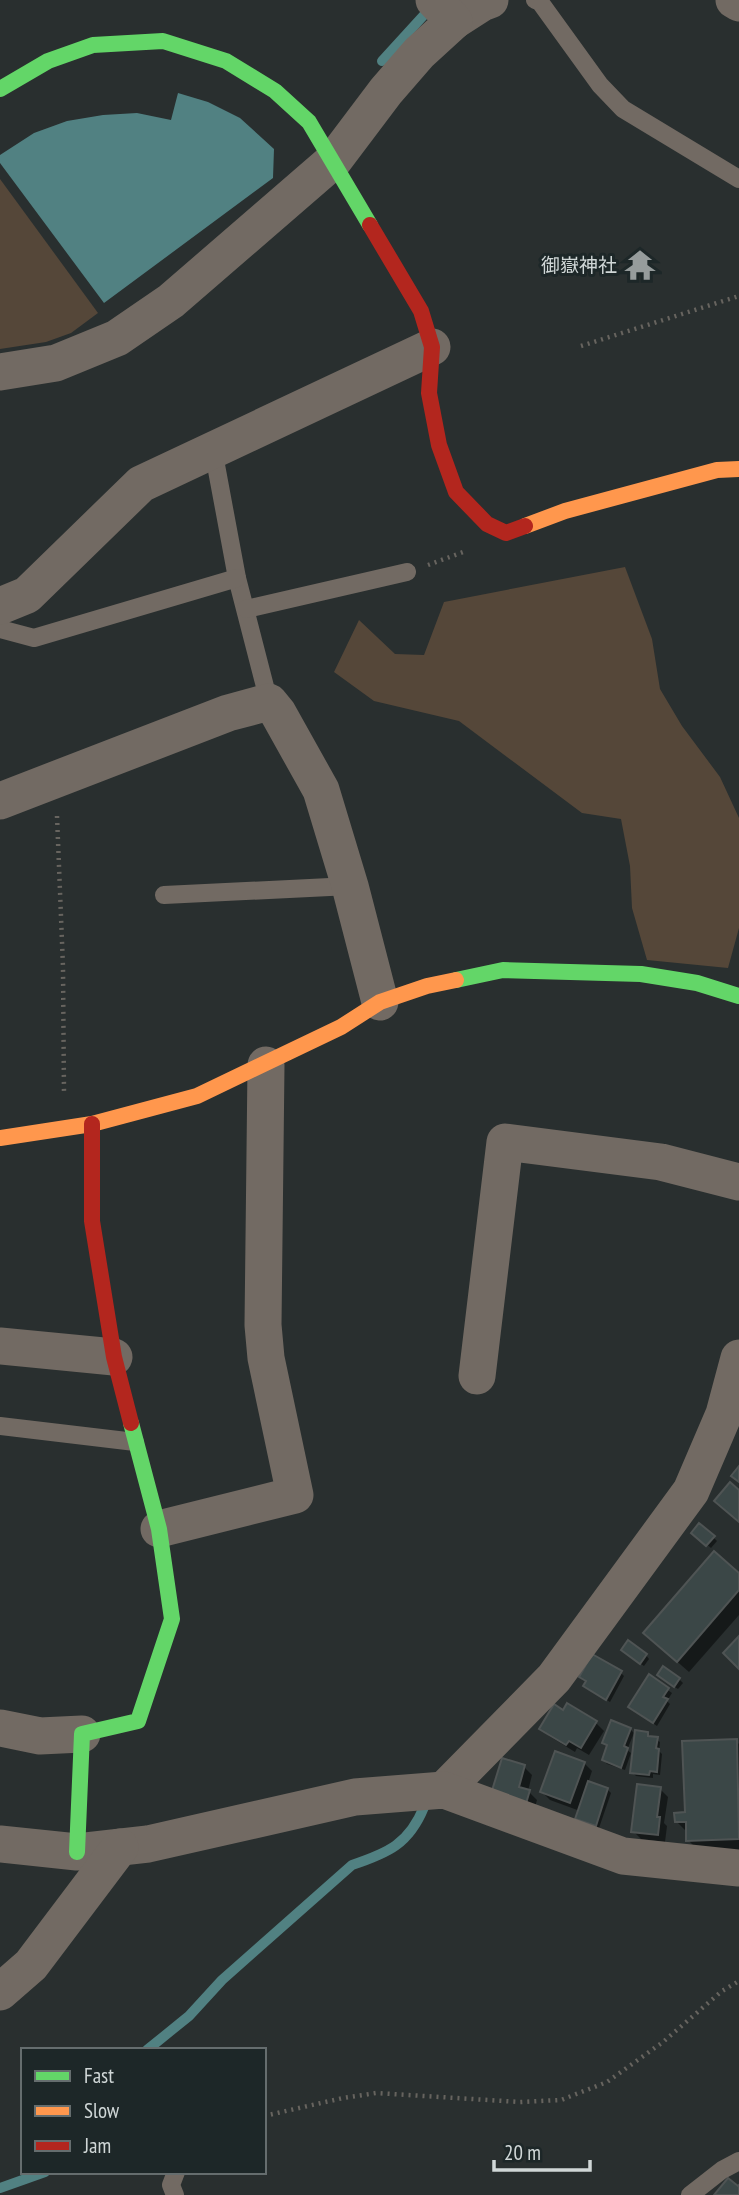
<svg xmlns="http://www.w3.org/2000/svg" width="739" height="2195" viewBox="0 0 739 2195" font-family="'PT Sans Narrow','Noto Sans JP',sans-serif">
<style>
.green{fill:#554739}
.water{fill:#518182}
.shadow{fill:#0007}
.lines{fill:none;stroke-linecap:round;stroke-linejoin:round}
.stream{stroke:#518182;stroke-width:10}
.building{fill:#3b4747;stroke:#4f5454;stroke-width:2}
.path{stroke:#67645f;stroke-width:4.5;stroke-dasharray:2 5;stroke-linecap:butt}
.lane{stroke:#726a63;stroke-width:18}
.street{stroke:#726a63;stroke-width:37}
.fast{stroke:#63d668;stroke-width:16}
.slow{stroke:#ff974d;stroke-width:16}
.jam{stroke:#b3261e;stroke-width:16}
.labels{text-anchor:middle;stroke-width:6;stroke-linejoin:round;paint-order:stroke}
.poi-label{font-size:19px;fill:#d0d7d7;stroke:#1d2728;text-anchor:end}
</style>
<rect width="100%" height="100%" fill="#292f2f"/>
<!-- green -->
<g class="green">
<path d="M0,179l98,134 -27,20 -25,9 -46,7z"/>
<path d="M625,567l27,72 8,50 22,37 38,51 19,41v110l-11,40 -81,-8 -15,-52 -2,-42 -9,-47 -39,-6 -123,-92 -85,-20 -40,-29 25,-52 36,34 29,1 20,-53z"/>
</g>
<!-- water -->
<path class="water" d="M178,93l30,9 32,16 34,31 -1,29 -169,125 -104,-140v-8l34,-22 33,-12 36,-6 34,-2 34,7z"/>
<!-- shadow -->
<g class="shadow">
<path d="M693,1533l20,4 4,4 -6,7z"/>
<path d="M739,1575v40l-50,57 -32,-28z"/>
<path d="M626,1654l20,1 3,4 -5,7z"/>
<path d="M621,1673l3,3 -14,26 -25,-16z"/>
<path d="M649,1677l23,16 -5,8 3,3 -13,22 -23,-16z"/>
<path d="M662,1679h17l4,4 -5,6z"/>
<path d="M568,1705l28,18 8,8 -15,24 -12,-7 -2,4 -26,-16 -8,-8 22,-16z"/>
<path d="M630,1729l4,4 -7,17 4,3 -6,17 -18,-6 -3,-4 4,-13 -4,-4z"/>
<path d="M647,1734l13,8 -1,9 3,3 -2,21 -7,-1v4l-17,-2 -4,-4z"/>
<path d="M736,1741l3,3v106l-39,2 -12,-12v-7l-12,-12 11,-7z"/>
<path d="M584,1763l8,8 -4,12 19,6 4,4 -12,35 -18,-6 -1,-11 -30,-11 -8,-8z"/>
<path d="M524,1767l8,8 -4,16 9,9 -4,14 -33,-10z"/>
<path d="M660,1789l8,8 -4,26 3,3 -2,16 -24,-3 -8,-8z"/>
</g>
<g class="lines">
<!-- stream -->
<g class="stream">
<path d="M382,61l42,-46"/>
<path d="M147,2050l42,-34 33,-36 130,-115c36,-12 57,-21 72,-58"/>
<path d="M0,2188l45,-16"/>
</g>
</g>
<!-- building -->
<g class="building">
<path d="M739,1466v16l-8,-6z"/>
<path d="M730,1482l9,8v32l-25,-21z"/>
<path d="M699,1523l16,13 -9,10 -15,-13z"/>
<path d="M714,1551l25,22v17l-62,72 -34,-29z"/>
<path d="M739,1636v33l-16,-16z"/>
<path d="M628,1640l19,14 -7,10 -19,-14z"/>
<path d="M592,1654l30,17 -16,29 -23,-14 3,-5 -7,-4z"/>
<path d="M663,1666l17,12 -6,9 -17,-12z"/>
<path d="M649,1674l20,14 -6,9 5,2 -15,24 -25,-16z"/>
<path d="M567,1703l30,18 -16,27 -12,-7 -3,4 -27,-16 15,-25 9,6z"/>
<path d="M611,1720l20,8 -7,18 4,2 -7,20 -19,-8 5,-15 -5,-2z"/>
<path d="M635,1730l13,2v4l10,1 -2,11 3,1 -2,23 -7,-1 -1,4 -19,-2z"/>
<path d="M737,1739l2,100 -53,2v-19h-11l-1,-9 11,-1 -3,-71z"/>
<path d="M555,1751l30,11 -15,41 -30,-11z"/>
<path d="M502,1758l23,7 -6,22 11,3 -5,17 -35,-10z"/>
<path d="M588,1781l20,7 -12,38 -21,-7z"/>
<path d="M637,1784l24,3 -4,30h3l-2,18 -27,-3z"/>
<path d="M728,2178l10,8 1,-1v10h-25z"/>
</g>
<g class="lines">
<!-- path -->
<g class="path">
<path d="M581,346l158,-50"/>
<path d="M428,565l38,-14"/>
<path d="M57,816l6,151 1,127"/>
<path d="M264,2116l79,-18 33,-5 144,9 41,-2 46,-18 56,-40 59,-51 17,-10"/>
</g>
<!-- lane -->
<g class="lane">
<path d="M535,0l5,2 60,83 23,24 116,70"/>
<path d="M213,449l24,129 32,124"/>
<path d="M246,609l161,-37"/>
<path d="M0,629l34,9 203,-60"/>
<path d="M164,895l186,-9"/>
<path d="M0,1426l135,16"/>
<path d="M175,2195l-4,-10 5,-13"/>
<path d="M690,2195l32,-25 17,-9"/>
</g>
<!-- street -->
<g class="street">
<path d="M734,0l5,3"/>
<path d="M454,21l28,-18 8,-3"/>
<path d="M0,372l56,-9 61,-25 54,-37 163,-141 52,-69 33,-38 35,-32 -20,-21"/>
<path d="M0,606l27,-11 114,-111 291,-137"/>
<path d="M0,801l228,-88 41,-11 9,11 43,77 29,96 30,116"/>
<path d="M0,1346l114,11"/>
<path d="M477,1376l28,-234 156,20 78,20"/>
<path d="M159,1529l136,-34 -29,-137 -3,-33 3,-260"/>
<path d="M0,1728l40,8 42,-2"/>
<path d="M444,1790l110,-112 137,-187 33,-77 15,-56"/>
<path d="M0,1844l77,8 71,-8 207,-47 89,-7 179,66 116,12"/>
<path d="M0,1992l31,-27 89,-118"/>
</g>
<!-- fast -->
<g class="fast">
<path d="M0,89l48,-28 45,-16 70,-4 63,20 49,30 34,31 61,103"/>
<path d="M456,980l47,-10 138,4 56,9 42,13"/>
<path d="M77,1852l5,-118 56,-13 34,-102 -13,-90 -28,-106"/>
</g>
<!-- slow -->
<g class="slow">
<path d="M525,526l40,-15 152,-41 22,-1"/>
<path d="M0,1138l92,-14 105,-28 144,-69 39,-25 47,-16 29,-6"/>
</g>
<!-- jam -->
<g class="jam">
<path d="M370,225l51,86 11,36 -3,46 10,52 17,47 31,32 19,9 19,-7"/>
<path d="M92,1124v97l22,136 17,66"/>
</g>
</g>
<!-- icons -->
<defs>
<symbol id="temple-bare" viewBox="-9 -9 18 18"><path d="M0-6L5-2H3V0L6.5 2.5H4V6H1.5V3h-3V6H-4V2.5H-6.5L-3 0V-2H-5Z" fill="#969c9c" stroke="#1d2728" stroke-width="2.5" paint-order="stroke"/></symbol>
</defs>
<g fill-rule="evenodd">
<use href="#temple-bare" x="618" y="243" width="44" height="44"/>
</g>
<g class="labels">
<!-- poi labels -->
<g class="poi-label">
<text x="617" y="272">御嶽神社</text>
</g>
</g>
<!-- legend -->
<rect x="21" y="2048" width="245" height="126" fill="#1d2728" stroke="#656d6e" stroke-width="2"/>
<rect x="35" y="2071" width="35" height="10" fill="#63d668" stroke="#656d6e" stroke-width="2"/>
<text x="84" y="2083" font-size="21" fill="#d0d7d7">Fast</text>
<rect x="35" y="2106" width="35" height="10" fill="#ff974d" stroke="#656d6e" stroke-width="2"/>
<text x="84" y="2118" font-size="21" fill="#d0d7d7">Slow</text>
<rect x="35" y="2141" width="35" height="10" fill="#b3261e" stroke="#656d6e" stroke-width="2"/>
<text x="84" y="2153" font-size="21" fill="#d0d7d7">Jam</text>
<!-- scale -->
<path d="M494 2160v10h96v-10" fill="none" stroke="#d0d7d7" stroke-width="3.5"/>
<text x="504" y="2160" font-size="21" fill="#d0d7d7" stroke="#1d2728" stroke-width="5" paint-order="stroke">20 m</text>
</svg>
